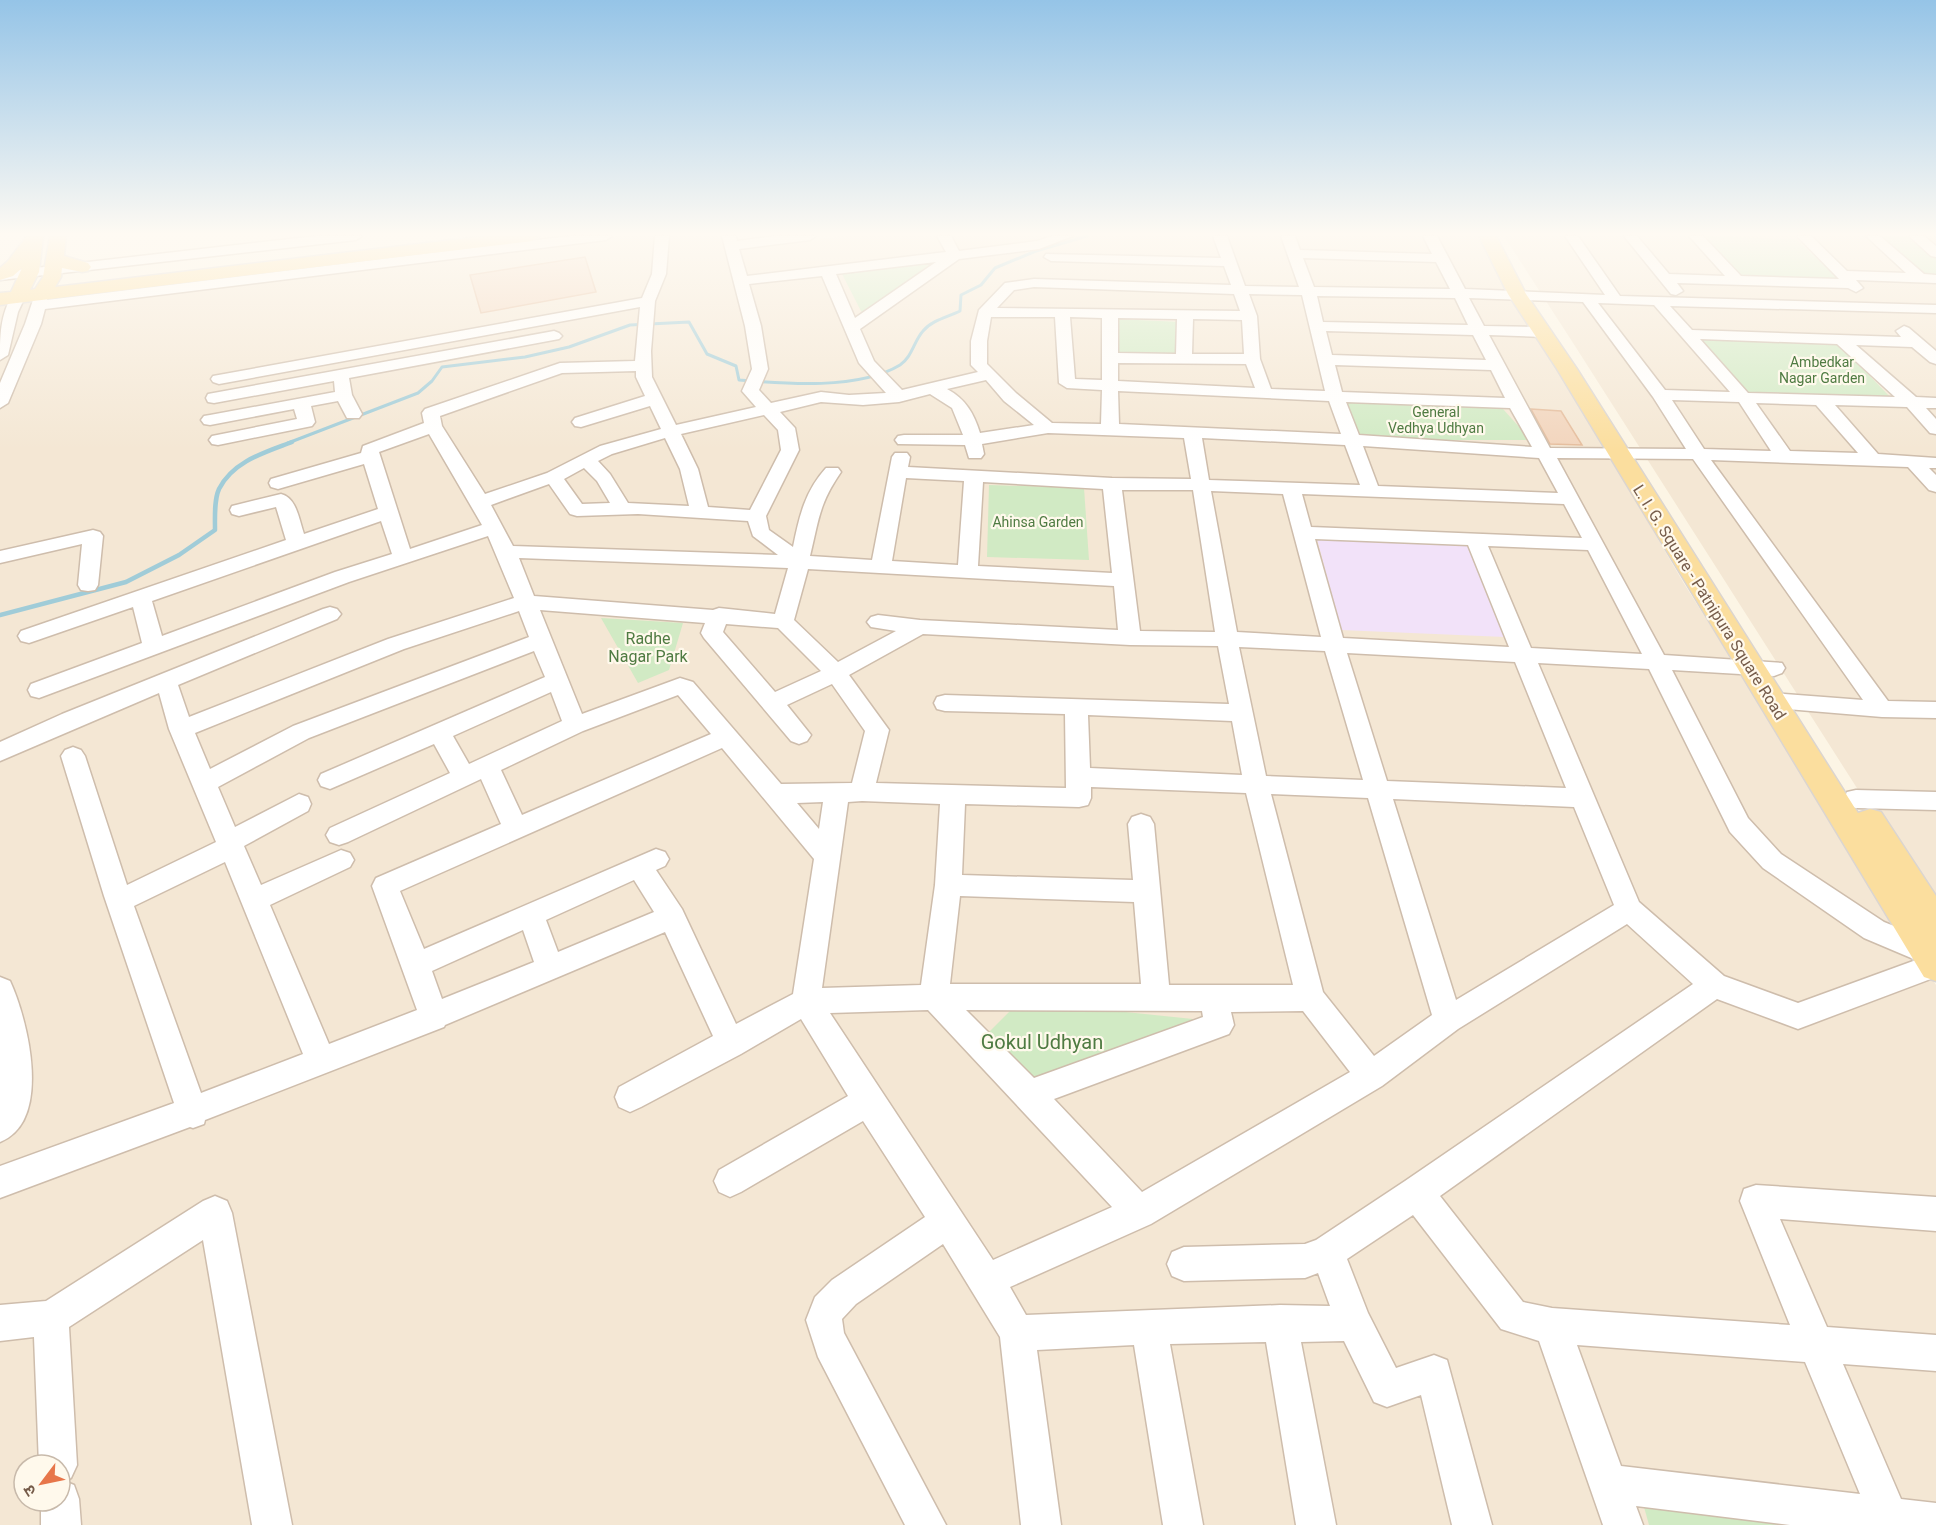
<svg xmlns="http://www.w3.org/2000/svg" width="1936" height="1525" viewBox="0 0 1936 1525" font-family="Roboto,'Noto Sans Devanagari',sans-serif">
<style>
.residential{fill:#f4e7d4;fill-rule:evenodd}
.education{fill:#f2e2f9}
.green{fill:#d1eac4}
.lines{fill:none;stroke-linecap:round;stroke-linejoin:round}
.stream-far1{stroke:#a0ccd8;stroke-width:3}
.stream{stroke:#a0ccd8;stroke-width:4.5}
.building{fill:#f2d5bd;stroke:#e5bd9d;stroke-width:1.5}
.minor-casing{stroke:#cebdac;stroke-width:3}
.major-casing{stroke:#dbd5d0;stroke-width:3}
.minor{fill:#fff;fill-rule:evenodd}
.major{fill:#fbde9e;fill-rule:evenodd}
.labels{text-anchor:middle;stroke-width:4.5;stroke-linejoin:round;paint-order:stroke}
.far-park-label{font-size:14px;fill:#4f7b42;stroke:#fff9ec}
.street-label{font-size:16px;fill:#765c4a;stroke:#fff9ec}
.park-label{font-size:16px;fill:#4f7b42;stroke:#fff9ec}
.near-park-label{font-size:20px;fill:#4f7b42;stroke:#fff9ec}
</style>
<rect width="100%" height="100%" fill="#fcf5e5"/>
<!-- residential -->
<g class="residential">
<path d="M572,236h160l4,14 108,-14h637l202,346 253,403v540h-1936v-1221zM24,1465h36v36h-36z"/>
<path d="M1504,236h432v676l-361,-566z"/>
</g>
<!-- education -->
<path class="education" d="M1317,539l150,6 38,92 -164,-7z"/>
<!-- green -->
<g class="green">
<path d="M1705,236l91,3 45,42 -97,-3z"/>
<path d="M1874,236h43l19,16v24l-17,-1z"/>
<path d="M934,261l-71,54 -22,-43z"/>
<path d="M1115,319l67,3 3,37 -71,-4z"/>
<path d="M1699,338l139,5 56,58 -149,-6z"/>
<path d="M1494,399l37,41h-172l-18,-39z"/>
<path d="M989,485l95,3 5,72 -102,-3z"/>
<path d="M601,618l82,5 -14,47 -31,13z"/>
<path d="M1020,1001l192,20 -178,66 -51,-49z"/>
<path d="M1644,1507l150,18h-145z"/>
</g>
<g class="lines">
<!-- stream-far1 -->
<path class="stream-far1" d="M288,443l130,-50 14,-12 10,-14 83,-10 44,-10 61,-22 59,-3 18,32 29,12 3,14c46,4 120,10 161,-15 12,-8 14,-24 23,-34 9,-11 25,-14 37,-20l1,-16 20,-10 14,-17 41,-17 51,-15"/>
<!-- stream -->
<path class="stream" d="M0,615l126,-33 53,-27 36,-25c0,-13 -1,-30 4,-41 14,-28 47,-37 73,-47"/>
</g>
<!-- building -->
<g class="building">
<path d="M585,257l11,35 -115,21 -11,-38z"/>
<path d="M1531,409l30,2 21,34 -32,-1z"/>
</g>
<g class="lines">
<defs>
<g id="minor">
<path d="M316,236h46l-6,4 -356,40v-8z"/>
<path d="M570,236h42l-6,4 -561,69 -4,15 -33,79 -8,5v-25l25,-59 11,-33h10l2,3 -1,6z"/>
<path d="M655,236h14l-3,38 -11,27 -4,50 1,26 24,48 80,-18 -14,-16 10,-22 -7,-43 -23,-90h14l1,5 38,-5h41l-6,4 -71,9 8,27 199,-24 -9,-16h14l8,15 78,-10 15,-5h21l-34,13 -80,10 -99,70 14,32 28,29 76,-18 -7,-7v-24l8,-31 26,-27 29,-4 197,6 -7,-19 -173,-5 -7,-4 2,-3 175,4 -8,-22h14l18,50 54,1 -18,-51h14l5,14 132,4 -9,-18h14l28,53 140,6 -40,-59h13l42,60 316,9v8l-266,-7 22,24 209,7 -5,-6 8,-5 5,2 27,23v13l-6,-2 -18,-15 -56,-2 60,52 20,1v10h-10l10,11v15l-6,-1 -23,-26 -72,-2 43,49 58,4v10h-7l7,7v17l-7,-2 -21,-23 -197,-7 177,241 48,1v16l-54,-1 -118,-10 -3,-6 3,-6 8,-2 91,7 -170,-241 -136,-1 107,197 118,8 3,5 -3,5 -8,3 -102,-6 76,148 33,36 103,68 52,21v34l-138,52 -81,-30 -277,197 83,106 29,6 238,17 -50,-124 4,-12 12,-4 180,12v34l-156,-12 47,108 109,8v36l-93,-7 58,135 35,4v22h-146l-154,-19 7,19h-40l-64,-184 -38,-12 -88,-114 -66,44 21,54 28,55 38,-13 13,5 45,165h-40l-31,-130 -34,12 -13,-5 -30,-61 -43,1 35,183h-40l-30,-183 -96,2 33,181h-40l-29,-180 -97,5 24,175h-40l-21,-188 -57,-93 -87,60 -14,15 2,14 102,192h-41l-87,-168 -12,-37 9,-23 17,-17 93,-63 -62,-96 -122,71 -11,5 -11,-5 -5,-11 5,-11 129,-74 -47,-77 -60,35 -100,53 -11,5 -11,-5 -4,-10 4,-10 94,-51 -48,-104 -220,93 -1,2 -239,93 -1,4 -11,4 -3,-1 -190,71v-32l174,-63 -70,-207 -43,-140 4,-6 8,-3 8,3 4,6 42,129 89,-43 -47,-113 -10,-36 -159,68v-19l62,-28 261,-105 7,-2 7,2 4,5 -4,5 -159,66 11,32 199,-78 126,-41 -26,-62 -139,46 -310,116 -8,-2 -3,-6 3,-6 111,-41 -9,-36 -104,36 -8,-2 -3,-5 3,-5 265,-91 -10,-33 -37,9 -7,-2 -2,-4 2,-4 49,-12c16,4 18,26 23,40l74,-25 -14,-45 -86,25 -7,-2 -2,-4 2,-4 90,-26 2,-7 61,-23 -2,-10 3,-4 135,-46 75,-2 5,-54 -421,77 -6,-2 -2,-3 2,-3 429,-78 10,-24zM1303,258l133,4 14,27 -136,-2zM936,262l-81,56 -19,-44zM822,276l37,87 27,30 -37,2 -28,-3 -50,11 -12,-13 9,-21 -7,-43 -12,-42zM1034,287l200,7 6,17 -243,-3 17,-18zM1249,294l53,1 23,96 -54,-2 -11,-30 -3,-43zM1317,296l138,2 13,27 -145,-3zM1469,298l114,4 70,95 33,52 -136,-1 -61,-113 54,2 8,-5 -8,-5 -59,-1zM1598,303l56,2 76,87 -65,-2zM991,317h64l4,66 8,5 35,2 -1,34 -49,-1 -36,-30 -29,-29v-23zM1070,317l32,1v62l-27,-1zM1118,318l59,1 -1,35 -58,-1zM1193,319l49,1 2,34h-52zM1326,331l147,4 13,25 -154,-5zM1700,339l137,5 58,53 -147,-4zM1118,363l128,1 9,24 -137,-7zM1335,365l156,5 14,28 -163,-6zM636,371v6l9,19 -70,22 -3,4 3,4 6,1 69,-21 11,23 -61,17 -53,27 -62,21 -43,-68 -2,-10 122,-43zM986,380l18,21 30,24 -54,8c-6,-19 -14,-34 -33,-44zM1118,391l211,10 12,33 -222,-10zM930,394l22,14 11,27h-59l-6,1 -3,4 3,4 67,1 4,13h12l3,-4 -2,-10 66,-11 136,5 7,41 -79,-1 -204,-11 2,-10 -3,-4h-12l-3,4 -20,103 -62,-4c9,-37 9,-52 31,-84l-3,-4h-12c-21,23 -27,49 -33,79l-24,-17 -3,-14 33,-66 -4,-22 -15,-16 41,-10 42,3 36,-3zM1672,400l67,2 32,49 -67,-2zM1346,402l164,6 22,39 -173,-12zM1756,403l60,2 42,48 -68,-2zM764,415l14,15 3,20 -31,60 -42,-3 -10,-38 -17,-35zM429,434l53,91 -72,24 -31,-97zM665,438l15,31 9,37 -61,-3 -18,-29 -12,-13 14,-7zM1202,438l143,7 15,40 -151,-5zM1363,446l176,12 19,35 -180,-7zM584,468l13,13 13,22 -28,1 -18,-25zM906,478l58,3 -6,84 -66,-4zM983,482l120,7 9,84 -134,-7zM549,484l21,30 7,2 61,-2 110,7 5,15 25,19 -265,-9 -22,-41zM1122,490h71l22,142 -75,-1zM1211,491l72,3 38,143 -84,-5zM1302,494l262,10 18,34 -271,-11zM381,521l11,33 -57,18 -173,64 -10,-35zM1315,539l153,6 41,102 -166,-9zM1488,546l100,4 54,104 -111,-6zM519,558l269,10 -13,46 -56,-6 -6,2 -179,-14zM808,569l306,17 4,44 -198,-10 -42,-5 -7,2 -4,5 4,5 25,4 -58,31 -44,-42zM540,610l165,13 -4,10 3,5 87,103 8,3 8,-3 4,-6 -24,-30 45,-21 33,47 -13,52 -71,1 -88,-102 -13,-4 -98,36zM519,611l10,26 -236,89 -83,43 -15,-36 209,-84zM726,624l52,4 43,43 -46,21 -52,-60zM923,634l207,11 88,1 11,58 -284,-9 -8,2 -3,6 3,6 8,2 120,3 1,74 -190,-5 13,-53 -40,-55zM1239,647l86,4 38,129 -97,-4zM534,651l11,26 -224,97 -3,6 3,6 9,3 104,-45 16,29 -120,55 -4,7 4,7 9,3 9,-3 133,-63 20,45 -125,54 -4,8 45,124 -88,34 -59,-139 80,-38 4,-7 -4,-7 -9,-3 -80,35 -17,-39 64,-35 3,-7 -3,-7 -9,-3 -64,33 -17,-40 91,-49zM1347,653l168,9 51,126 -179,-7zM1538,663l111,6 81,163 33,36 101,70 52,22 -118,43 -74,-27 -85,-74zM551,692l11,29 -93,43 -16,-28zM678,695l33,39 -189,81 -21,-45 82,-39zM1088,715l144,6 10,54 -152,-7zM722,748l92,111 -21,135 -57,30 -54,-115 -26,-39 9,-4 4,-7 -4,-7 -9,-3 -232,100 -24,-58zM1091,787l155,6 47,192h-124l-15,-161 -4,-7 -9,-3 -9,3 -4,7 5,56 -171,-5 3,-71 114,3 9,-2 3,-7zM1271,794l97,4 64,217 -58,41 -51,-64zM1393,799l181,8 40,98 -158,95zM862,801l78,3 -5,81 -14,100 -99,3 26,-186zM823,802l-4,27 -22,-26zM225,862l78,192 -102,39 -67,-187zM634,880l20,32 -96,40 -12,-32zM960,896l174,6 7,82h-191zM1627,924l66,60 -288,197 -89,59 -11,4 -121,3 -12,5 -5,12 5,12 12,5 121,-3 13,-5 12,33 -50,-1 -254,10 -16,-28 141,-63 231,-138 76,-57zM523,930l11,32 -92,37 -10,-28zM928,1010l184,197 -119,53 -163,-247zM966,1010l236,1 1,6 -169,61zM1303,1011l47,61 -208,120 -88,-93 175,-65 5,-9 -3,-13zM1577,1345l228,17 55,132 -239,-28z"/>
<path d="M1624,236h13l32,38 56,2 -36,-40h14l38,40 98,3 -42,-43h14l36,35 59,2 -40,-37h14l44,38 12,1v8l-80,-3 7,8 -7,4 -8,-4 -171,-5 6,8 -7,4 -5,-1z"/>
<path d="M1909,236h15l12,10v11l-5,-1z"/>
<path d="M18,293l7,4 -7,15 -10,43 -8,5c0,-24 0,-45 13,-66z"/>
<path d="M554,331l5,2 3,3 -3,3 -210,39 3,17 10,19 -3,4h-12l-9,-17 -27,5 4,16 -3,4 -94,19 -6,-1 -3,-4 3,-4 85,-17 -3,-10 -84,16 -6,-1 -3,-4 3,-4 6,-1 125,-23 -1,-11 -120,22 -6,-1 -2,-4 2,-4z"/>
<path d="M93,530l7,2 3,4 -5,49 -3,5 -7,1 -7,-1 -3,-5 4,-41 -82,19v-12z"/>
<path d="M1856,790l80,2v18l-80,-2 -9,-2 -3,-7 3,-7z"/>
<path d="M0,977l10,4c18,39 43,140 -10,161z"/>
<path d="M215,1196l12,5 5,12 60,312h-40l-49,-285 -134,87 8,138 -6,13 -7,3 10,4 5,14 2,26h-40v-24h19v-36h-21l-5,-128 -34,4v-36l46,-4 157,-100z"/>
</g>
<g id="major">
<path d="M27,236h16l-4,36 -9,18 5,-1 8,-12 7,-41h16l-2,20 24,7 3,4 -3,4 -6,1 -20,-4 -1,9 -6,10 431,-51h54l-8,5 -532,64v-12l11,-1 11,-24 -9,8 -13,4v-12l8,-7z"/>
<path d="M1479,236h17l30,58 51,75 281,444 12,-4 11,3 55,84v85l-12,-4 -367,-608 -49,-75z"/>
</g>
</defs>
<!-- minor casing -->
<use href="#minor" class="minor-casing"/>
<!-- major casing -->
<use href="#major" class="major-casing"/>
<!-- minor -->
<use href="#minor" class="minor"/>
<!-- major -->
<use href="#major" class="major"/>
</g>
<!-- sky -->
<linearGradient id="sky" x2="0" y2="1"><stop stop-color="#95c4e7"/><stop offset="0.52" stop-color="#fefaf3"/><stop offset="1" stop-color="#fefaf3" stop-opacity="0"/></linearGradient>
<rect width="1936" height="450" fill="url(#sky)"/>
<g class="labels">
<!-- far-park labels -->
<g class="far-park-label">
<text x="1822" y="367">Ambedkar<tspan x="1822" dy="16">Nagar Garden</tspan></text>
<text x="1436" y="417">General<tspan x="1436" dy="16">Vedhya Udhyan</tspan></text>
<text x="1038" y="527">Ahinsa Garden</text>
</g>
<!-- street labels -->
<g class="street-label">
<text transform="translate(1710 602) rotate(58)" y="6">L. I. G. Square - Patnipura Square Road</text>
</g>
<!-- park labels -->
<g class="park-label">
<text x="648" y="644">Radhe<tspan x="648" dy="18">Nagar Park</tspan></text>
</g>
<!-- near-park labels -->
<g class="near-park-label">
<text x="1042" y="1049">Gokul Udhyan</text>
</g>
</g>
<!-- north arrow -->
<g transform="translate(42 1483) rotate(238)"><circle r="28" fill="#fff9ec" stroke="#c8baab" stroke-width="1.5"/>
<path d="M0-4.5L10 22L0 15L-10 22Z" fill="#e7764a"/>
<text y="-9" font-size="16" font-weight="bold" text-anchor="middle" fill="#765c4a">उ</text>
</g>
</svg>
